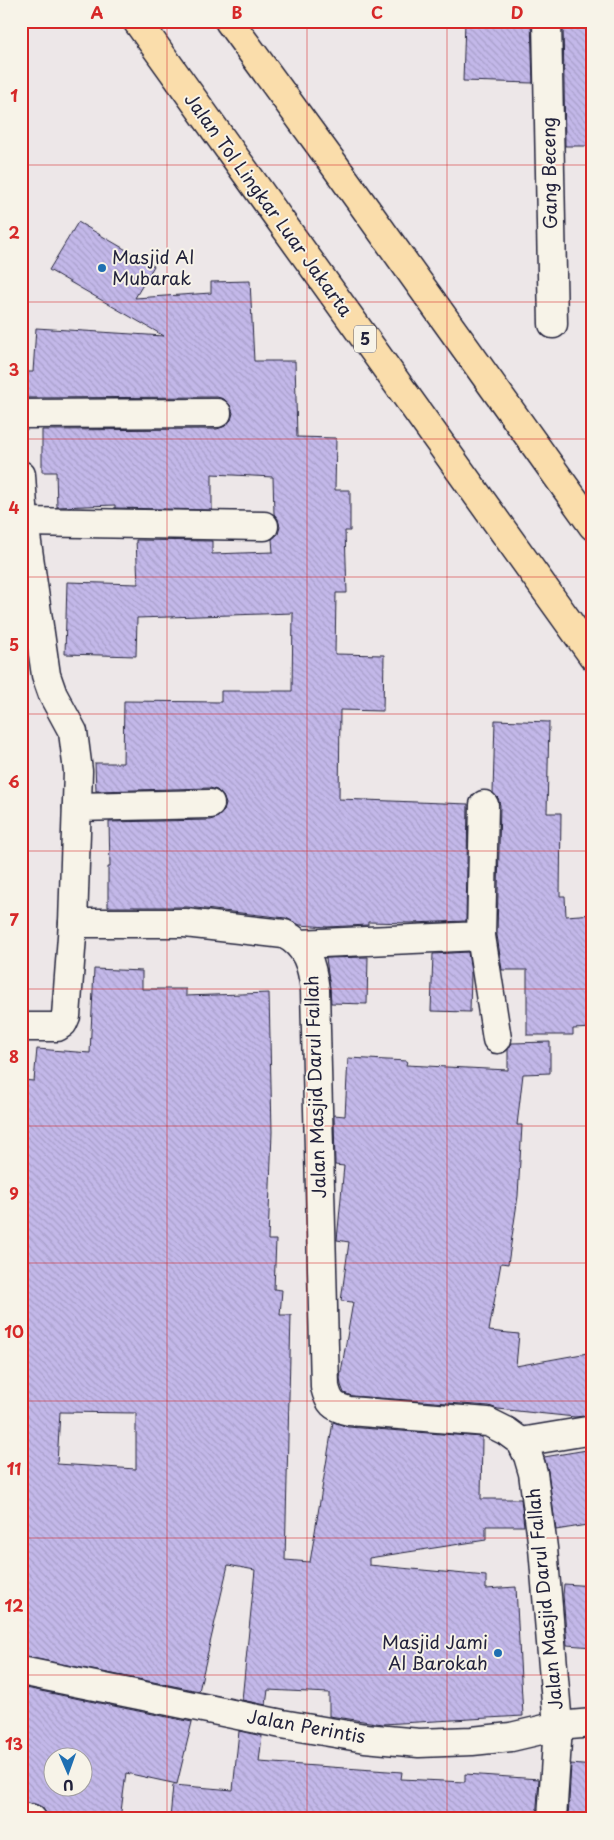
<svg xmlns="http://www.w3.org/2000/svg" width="614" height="1840" viewBox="0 0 614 1840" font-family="'Playpen Sans',sans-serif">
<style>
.building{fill:url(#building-back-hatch);stroke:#22223b;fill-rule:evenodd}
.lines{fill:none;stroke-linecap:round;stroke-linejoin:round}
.minor-casing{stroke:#22223b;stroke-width:31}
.highway-casing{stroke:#22223b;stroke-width:31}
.minor{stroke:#f7f3e8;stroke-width:28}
.highway{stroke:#faddab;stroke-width:28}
.grid{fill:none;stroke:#d62828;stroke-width:1;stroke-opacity:0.55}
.poi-dot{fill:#1f6fb2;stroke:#f7f3e8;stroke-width:2}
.labels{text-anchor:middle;stroke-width:4;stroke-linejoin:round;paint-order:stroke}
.shield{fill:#f7f3e8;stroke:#62616f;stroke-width:1}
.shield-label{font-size:16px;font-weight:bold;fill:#22223b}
.street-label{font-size:18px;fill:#22223b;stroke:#f7f3e8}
.poi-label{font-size:18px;fill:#22223b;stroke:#f7f3e8;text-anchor:start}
.neatline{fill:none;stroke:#d62828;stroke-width:2}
.grid-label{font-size:16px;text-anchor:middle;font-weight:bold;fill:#d62828}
</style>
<defs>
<pattern id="building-back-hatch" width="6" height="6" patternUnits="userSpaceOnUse" patternTransform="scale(1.25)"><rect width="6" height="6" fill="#c3b8e9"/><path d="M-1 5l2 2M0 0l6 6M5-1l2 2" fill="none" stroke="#a79ec9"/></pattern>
</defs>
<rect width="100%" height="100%" fill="#ede7e8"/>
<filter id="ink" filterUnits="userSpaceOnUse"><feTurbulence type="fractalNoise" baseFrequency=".02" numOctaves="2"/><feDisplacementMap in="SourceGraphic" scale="10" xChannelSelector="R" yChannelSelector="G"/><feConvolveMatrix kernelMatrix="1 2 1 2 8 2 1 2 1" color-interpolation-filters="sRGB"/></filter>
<g filter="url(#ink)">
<!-- building -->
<g class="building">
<path d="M465,21h66l2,62 -70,-2z"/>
<path d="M563,21h30v125h-28z"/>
<path d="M78,222l76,44 -19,32 76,-5v-11l39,-1 4,80h41l2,76 39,1 -1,52h15v41h-5l2,62h-11l-1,61 49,1 -1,56 -43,-1 -1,89 129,5 -2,117 -55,2 -43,-1v3l-41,2 -27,-2 -14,-7 -99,-11h-79v-40h2l-1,-45 101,-2 8,-3 6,-6 2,-7 -3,-8 -6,-6 -7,-2 -114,3 -1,-28h28l1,-62 97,1v-11h71l1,-78 -156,5 -1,38 -71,-2 2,-72 71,2 -2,-44 76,1v13l61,-2 -1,-13 6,-5 2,-7 -2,-8 -4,-5 -1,-37 -61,-3v36l-97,-2v-3l-58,2 -1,-35h-14v-42l175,-1 8,-3 6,-6 2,-7 -3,-8 -6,-6 -7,-2 -194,1 1,-26h9l3,-44 128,8 -115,-66z"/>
<path d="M495,720l54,2 -2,91h14l-1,83h5l1,20 27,-2v114l-20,1v6h-46v-65h-25l-5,-35 3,-130 -2,-7 -5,-5z"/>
<path d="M468,952l3,21 -1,39 -39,-1 2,-57z"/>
<path d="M368,957l-1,47 -36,-1 -1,-15 -4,-30z"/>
<path d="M94,969l48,2v18h44v7l83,-3 3,139 -4,108h8l-2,49 8,1 -2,25h11l-6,245 25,2 23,-140 15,5 134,10 -1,62h40l3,27h-38v14l-117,18v7l117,11v13l30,-2 7,129 -140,8 -54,-8v-23l-61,-3 -2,15 -24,-5 13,-130 -27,-5 -29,126 -178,-35 2,-46h-2v-530l13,1 3,-32 53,4zM60,1412l76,1v56l-79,-5z"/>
<path d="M550,1042v31l-27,1 -6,51h5l-4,71 -10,68 -7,-1 -12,68 30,3 -3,32 77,-14v63l-18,2 -77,-8 -9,-3 -137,-10 -8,-3 -3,-8 -1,-7 13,-76 -12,-1 8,-59 -12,-2 7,-74 -9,-1 -1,-50 11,1 3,-58 59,3 -1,4 102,5v-21l4,-6z"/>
<path d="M593,1449v75l-37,6 -8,-59 -4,-14z"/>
<path d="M564,1584l29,2v61l-26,-2 -4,-50z"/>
<path d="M21,1687l171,35 -15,62 -51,-11 -6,46h-31l-43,-6 -4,-6 -7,-3 -14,-2zM52,1758h30v30h-30z"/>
<path d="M239,1731l23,5 -3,26 143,10 -1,7 64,3v-8l74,5 -3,40h-366l3,-34 60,5z"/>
<path d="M571,1764l22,2v53h-25z"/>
</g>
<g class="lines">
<defs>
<g id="minor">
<path d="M547,21l6,303"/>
<path d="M21,414l196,-1"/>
<path d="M21,475l3,47 22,153 7,20 20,37 5,39 -5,152 -7,93 -3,7 -6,4h-36"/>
<path d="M24,522l240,4"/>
<path d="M77,807l133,-3"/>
<path d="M73,923h112l99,11c23,11 28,32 31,56l10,397c4,16 8,20 24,24l139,11 18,9 15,11 7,14 5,17 10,75 15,178 -6,93"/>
<path d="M481,936l16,103"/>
<path d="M299,944l182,-8 3,-131"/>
<path d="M521,1442l72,-12"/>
<path d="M21,1671l261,53 83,14 54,5 53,-2 39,-4 47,-11 35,-3"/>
<path d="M21,1817l11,2"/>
</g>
<g id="highway">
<path d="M137,21l456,635"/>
<path d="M229,21l106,145 258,360"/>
</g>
</defs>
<!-- minor casing -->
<use href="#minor" class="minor-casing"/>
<!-- highway casing -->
<use href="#highway" class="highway-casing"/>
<!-- minor -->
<use href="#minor" class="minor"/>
<!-- highway -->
<use href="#highway" class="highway"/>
</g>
</g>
<!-- grid -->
<path class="grid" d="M167,21v1798M307,21v1798M447,21v1798M21,165h572M21,302h572M21,439h572M21,577h572M21,714h572M21,851h572M21,989h572M21,1126h572M21,1263h572M21,1401h572M21,1538h572M21,1675h572"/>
<!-- markers -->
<g class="poi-dot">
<circle cx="102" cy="268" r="5"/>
<circle cx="498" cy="1653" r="5"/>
</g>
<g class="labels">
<!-- shield labels -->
<rect class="shield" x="354" y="325.5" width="22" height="27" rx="4"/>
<g class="shield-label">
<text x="365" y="345">5</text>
</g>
<!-- street labels -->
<g class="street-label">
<text transform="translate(550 173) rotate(-91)" y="6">Gang Beceng</text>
<text transform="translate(268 205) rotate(54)" y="6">Jalan Tol Lingkar Luar Jakarta</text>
<text transform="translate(316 1087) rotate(-92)" y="6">Jalan Masjid Darul Fallah</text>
<text transform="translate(545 1599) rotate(-96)" y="6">Jalan Masjid Darul Fallah</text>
<text transform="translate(306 1727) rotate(10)" y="6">Jalan Perintis</text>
</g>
<!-- poi labels -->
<g class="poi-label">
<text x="112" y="264">Masjid Al<tspan x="112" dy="21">Mubarak</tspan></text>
<text x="488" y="1649" text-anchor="end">Masjid Jami<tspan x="488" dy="21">Al Barokah</tspan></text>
</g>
</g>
<!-- margin -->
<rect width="614" height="1840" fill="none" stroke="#f7f3e8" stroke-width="55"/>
<!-- north arrow -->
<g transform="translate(68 1772) rotate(178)"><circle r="24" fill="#f7f3e8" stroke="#a29fa3"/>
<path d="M0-4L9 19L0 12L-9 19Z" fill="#1f6fb2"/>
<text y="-8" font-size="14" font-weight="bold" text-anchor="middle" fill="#22223b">U</text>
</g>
<rect x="28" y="28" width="558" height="1784" class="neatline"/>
<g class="grid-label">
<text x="97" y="19">A</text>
<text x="237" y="19">B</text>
<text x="377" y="19">C</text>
<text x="517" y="19">D</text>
<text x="14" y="102">1</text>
<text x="14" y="239">2</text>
<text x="14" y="376">3</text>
<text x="14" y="514">4</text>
<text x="14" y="651">5</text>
<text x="14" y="788">6</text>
<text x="14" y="926">7</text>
<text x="14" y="1063">8</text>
<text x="14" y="1200">9</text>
<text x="14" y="1338">10</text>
<text x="14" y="1475">11</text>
<text x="14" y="1612">12</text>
<text x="14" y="1750">13</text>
</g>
</svg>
